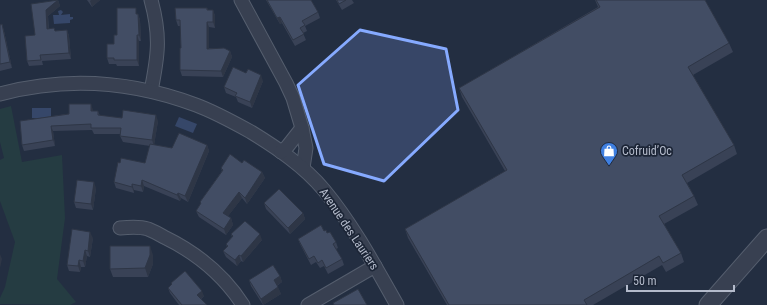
<svg xmlns="http://www.w3.org/2000/svg" width="767" height="305" viewBox="0 0 767 305" font-family="'Roboto Condensed',sans-serif">
<style>
.green{fill:#253c42}
.water{fill:#364769}
.lines{fill:none;stroke-linecap:round;stroke-linejoin:round}
.minor-casing{stroke:#555e6e;stroke-width:15}
.tertiary-casing{stroke:#555e6e;stroke-width:19}
.minor{stroke:#384051;stroke-width:13}
.tertiary{stroke:#384051;stroke-width:17}
.wall{fill:#394256}
.shaded-wall{fill:#2e3646}
.building{fill:#424d64;stroke:#2e3646}
.marked{fill:#86aaff;fill-opacity:0.2;stroke:#86aaff;stroke-width:3;stroke-linejoin:round}
.labels{text-anchor:middle;stroke-width:3.5;stroke-linejoin:round;paint-order:stroke}
.poi-label{font-size:12px;fill:#b4bbcb;stroke:#1c2536;text-anchor:start}
.street-label{font-size:12px;fill:#b4bbcb;stroke:#1c2536}
</style>
<rect width="100%" height="100%" fill="#232e41"/>
<!-- green -->
<path class="green" d="M11,106l11,56 40,-7 3,63 -8,61 19,23 -6,3 -70,-1v-6l5,-11 10,-45 -15,-41v-41l4,-2 -4,-16v-33z"/>
<!-- water -->
<g class="water">
<path d="M61,10l2,2 -2,3 9,-1v3h3v2l-3,1v3l-16,1 -1,-9h6l-1,-4z"/>
<rect x="32" y="108" width="19" height="10"/>
<path d="M179,117l18,7 -4,9 -18,-7z"/>
</g>
<g class="lines">
<defs>
<g id="minor">
<path d="M241,0l45,83 7,15 9,30 4,20 -3,20"/>
<path d="M151,91c7,-35 10,-55 0,-91"/>
<path d="M0,94c67,-18 132,-13 196,11 19,7 37,17 55,27 26,16 53,34 73,58 29,35 51,76 73,115"/>
<path d="M281,152l6,-5 15,-19"/>
<path d="M120,228c9,-1 19,-2 28,1 5,2 11,5 16,8 33,16 59,37 79,68"/>
<path d="M308,305l67,-39"/>
</g>
<path id="tertiary" d="M708,305l59,-67"/>
</defs>
<!-- minor casing -->
<use href="#minor" class="minor-casing"/>
<!-- tertiary casing -->
<use href="#tertiary" class="tertiary-casing"/>
<!-- minor -->
<use href="#minor" class="minor"/>
<!-- tertiary -->
<use href="#tertiary" class="tertiary"/>
</g>
<!-- wall -->
<g class="wall">
<path d="M58,0l2,6 -12,10 1,13 6,2 12,-1 2,6 2,23 -29,2 1,4 -14,1 -2,-5 8,-26z"/>
<path d="M87,0h13l-8,7z"/>
<path d="M266,0h45l7,12 2,6 -15,8 2,5 -4,2 3,7 -11,6 -13,-23 -2,1z"/>
<path d="M336,0h16l2,3 -12,7z"/>
<path d="M595,0h110l24,43 4,9 -40,23 41,70 3,9 -50,29 7,13 4,9 -34,19 17,29 3,9 -18,10 -4,-7 -69,40h-146l-39,-67 -3,-9 100,-58 -43,-74 -3,-9 139,-81z"/>
<path d="M207,8l1,2h5l2,6v12l-6,-1v21l21,3 2,6 -9,20 -41,-1 -2,-6 1,-22 -1,-22h-2l-2,-6z"/>
<path d="M138,14l2,6 1,21h-2v25h-22l-1,-2h-7l-2,-6 7,-14 3,-9z"/>
<path d="M2,24l2,7 8,37 -12,3v-46z"/>
<path d="M263,81l-11,27 -14,-6 -2,-5 -10,-4 -2,-6z"/>
<path d="M93,110v1h5l2,5 22,2 36,3 -4,24 18,3 35,-3 2,6 -21,51 -7,-4 -1,3 -36,-15 -1,6 -9,-2v3l-18,-5 -2,-6 31,-19 5,-17 -27,-4 -3,-6 1,-2h-27l-2,-4 -39,1 2,15 -31,5 -2,-6 -2,-24z"/>
<path d="M242,163l20,9 3,6 -18,26 -5,-6 -14,18 3,2 2,7 -7,10 -27,-18 -3,-6 5,-6 -1,-3 22,-31 -1,-3z"/>
<path d="M96,188l-3,22 -17,-2 -2,-6z"/>
<path d="M264,203l39,10 2,6 -15,15 -24,-25z"/>
<path d="M324,231l3,2 9,9 2,6 -2,1 6,10 2,6 -16,9 -4,-8 -4,2 -4,-6 -5,3 -11,-21 -2,-5z"/>
<path d="M231,234l31,6 -19,22 -2,-1 -4,5 -11,-9 -3,-6 4,-4 -1,-3 6,-7z"/>
<path d="M93,238l-3,19 -3,-1 -2,11h-4l-1,5 -11,-1 -2,-6z"/>
<path d="M153,255v9l-5,13h-35l-3,-8z"/>
<path d="M280,276l2,6 -5,4 4,8 -18,11 -12,-19 -2,-6z"/>
<path d="M171,283l33,13 -3,3 6,6h-28l-9,-12 -2,-5 3,-3z"/>
</g>
<!-- shaded-wall -->
<g class="shaded-wall">
<path d="M58,0l2,6 -12,10 1,19 -2,-6 -1,-19z"/>
<path d="M91,0h9l-8,7 -2,-6z"/>
<path d="M213,10l2,6v12l-2,-6z"/>
<path d="M138,14l2,6 1,21 -2,-6z"/>
<path d="M280,17l2,6 -2,1 -3,-6z"/>
<path d="M207,22l2,5v28l-2,-6z"/>
<path d="M2,24l2,7 8,37 -2,-6z"/>
<path d="M67,30l2,6 2,23 -2,-6z"/>
<path d="M137,35l2,6v25l-2,-6z"/>
<path d="M230,51l2,6 -9,20 -2,-6z"/>
<path d="M261,75l2,6 -11,27 -2,-6z"/>
<path d="M91,104l2,6v7l-2,-6z"/>
<path d="M156,115l2,6 -4,25 -2,-6z"/>
<path d="M51,126l2,5 2,15 -2,-6z"/>
<path d="M207,145l2,6 -21,51 -3,-6z"/>
<path d="M262,172l3,6 -18,26 -2,-6z"/>
<path d="M142,180l2,6 -1,6 -2,-6z"/>
<path d="M94,182l2,6 -3,22 -2,-6z"/>
<path d="M132,184l2,6v3l-2,-6z"/>
<path d="M239,192l3,6 -16,21 -3,-6z"/>
<path d="M178,193l3,5 -1,3 -3,-6z"/>
<path d="M303,213l2,6 -15,15 -2,-6z"/>
<path d="M231,218l2,7 -7,10 -2,-6z"/>
<path d="M90,232l3,6 -3,19 -2,-6z"/>
<path d="M260,234l2,6 -19,22 -2,-6z"/>
<path d="M150,246l3,9v9l-5,13 -3,-9z"/>
<path d="M85,250l2,6 -2,11 -2,-6z"/>
<path d="M0,254l2,5 -2,9z"/>
<path d="M239,255l2,6 -4,5 -2,-6z"/>
<path d="M79,260l2,7 -1,5 -2,-6z"/>
<path d="M280,276l2,6 -6,4 -2,-6z"/>
<path d="M278,287l3,7 -18,11 -2,-6z"/>
<path d="M202,291l2,5 -5,4 -2,-5z"/>
</g>
<!-- building -->
<g class="building">
<path d="M58,0l-12,10 1,19 7,-1 1,3 12,-1 2,23 -29,2 1,5 -14,1 -2,-25 10,-1 -4,-31z"/>
<path d="M267,0h44l7,12 -16,9 3,4 -5,3 4,6 -11,6 -13,-23 -3,1z"/>
<path d="M337,0h9l-7,4z"/>
<path d="M596,0h109l24,43 -41,24 46,78 -52,30 12,21 -35,20 22,37 -18,10 -4,-7 -75,44 3,5h-138l-44,-76 102,-59 -48,-82 141,-81z"/>
<path d="M117,8h19v6h2l1,21h-2v25h-23v-2h-7v-14h7v-9h3z"/>
<path d="M175,8h32v2h6v12h-6v27l17,-1 6,3 -9,20 -41,-1v-22h1l-1,-28h-4z"/>
<path d="M2,24l8,38 -10,2v-39z"/>
<path d="M233,67l13,6 2,-4 13,6 -11,27 -15,-6 2,-3 -13,-6z"/>
<path d="M69,104h22v7h7v4l24,3 1,-8 33,5 -4,25 -32,-4 1,-8h-30v-4l-40,2 2,14 -31,5 -2,-24 49,-7z"/>
<path d="M179,133l28,12 -22,51 -7,-3 -1,2 -35,-15 -1,6 -9,-2v3l-18,-5 4,-20 2,1 1,-5 24,5 5,-19 22,4z"/>
<path d="M230,154l12,9 2,-3 18,12 -17,26 -6,-6 -16,21 8,5 -7,11 -28,-18 5,-8 -1,-1 23,-32 -2,-2z"/>
<path d="M77,180l17,2 -3,22 -17,-2z"/>
<path d="M279,189l24,24 -15,15 -24,-25z"/>
<path d="M245,221l15,13 -19,22 -2,-1 -4,5 -12,-9 5,-5 -2,-2 7,-8 -2,-2z"/>
<path d="M321,225l3,6 2,-1 1,3 3,-1 6,10 -3,2 9,15 -16,9 -4,-8 -4,3 -4,-7 -5,3 -11,-20z"/>
<path d="M72,229l18,3 -2,19 -3,-1 -2,11 -4,-1 -1,6 -11,-1z"/>
<path d="M110,246h40v9l-5,13 -35,1z"/>
<path d="M273,265l7,11 -6,4 4,7 -17,12 -12,-19z"/>
<path d="M185,271l17,20 -5,4 10,10h-25l-14,-17 4,-4 -1,-1z"/>
<path d="M358,289l9,16h-33l-1,-2z"/>
</g>
<!-- marked area -->
<path class="marked" d="M360,30l86,19 12,61 -74,71 -60,-17 -26,-79z"/>
<!-- icons -->
<defs>
<symbol id="shop-pin" viewBox="-11 -11 22 30"><path d="M0 17L-7.5 6A9.5 9.5 0 1 1 7.5 6Z" fill="#3f7fe0" stroke="#1c2536"/><path d="M-5-2.5h2.3a2.7 3.5 0 0 1 5.4 0H5L5.5 6h-11ZM-1.5-2.5h3a1.5 2.3 0 0 0-3 0Z" fill="#fff"/></symbol>
</defs>
<g fill-rule="evenodd">
<use href="#shop-pin" x="599" y="141" width="20" height="27"/>
</g>
<g class="labels">
<!-- poi labels -->
<g class="poi-label">
<text x="622" y="155">Cofruid’Oc</text>
</g>
<!-- street labels -->
<g class="street-label">
<text transform="translate(349 229) rotate(56)" y="4">Avenue des Lauriers</text>
</g>
</g>
<!-- scale -->
<path d="M627 285v6h107v-6" fill="none" stroke="#b4bbcb" stroke-width="2"/>
<text x="633" y="285" font-size="12" fill="#b4bbcb" stroke="#1c2536" stroke-width="3" paint-order="stroke">50 m</text>
</svg>
